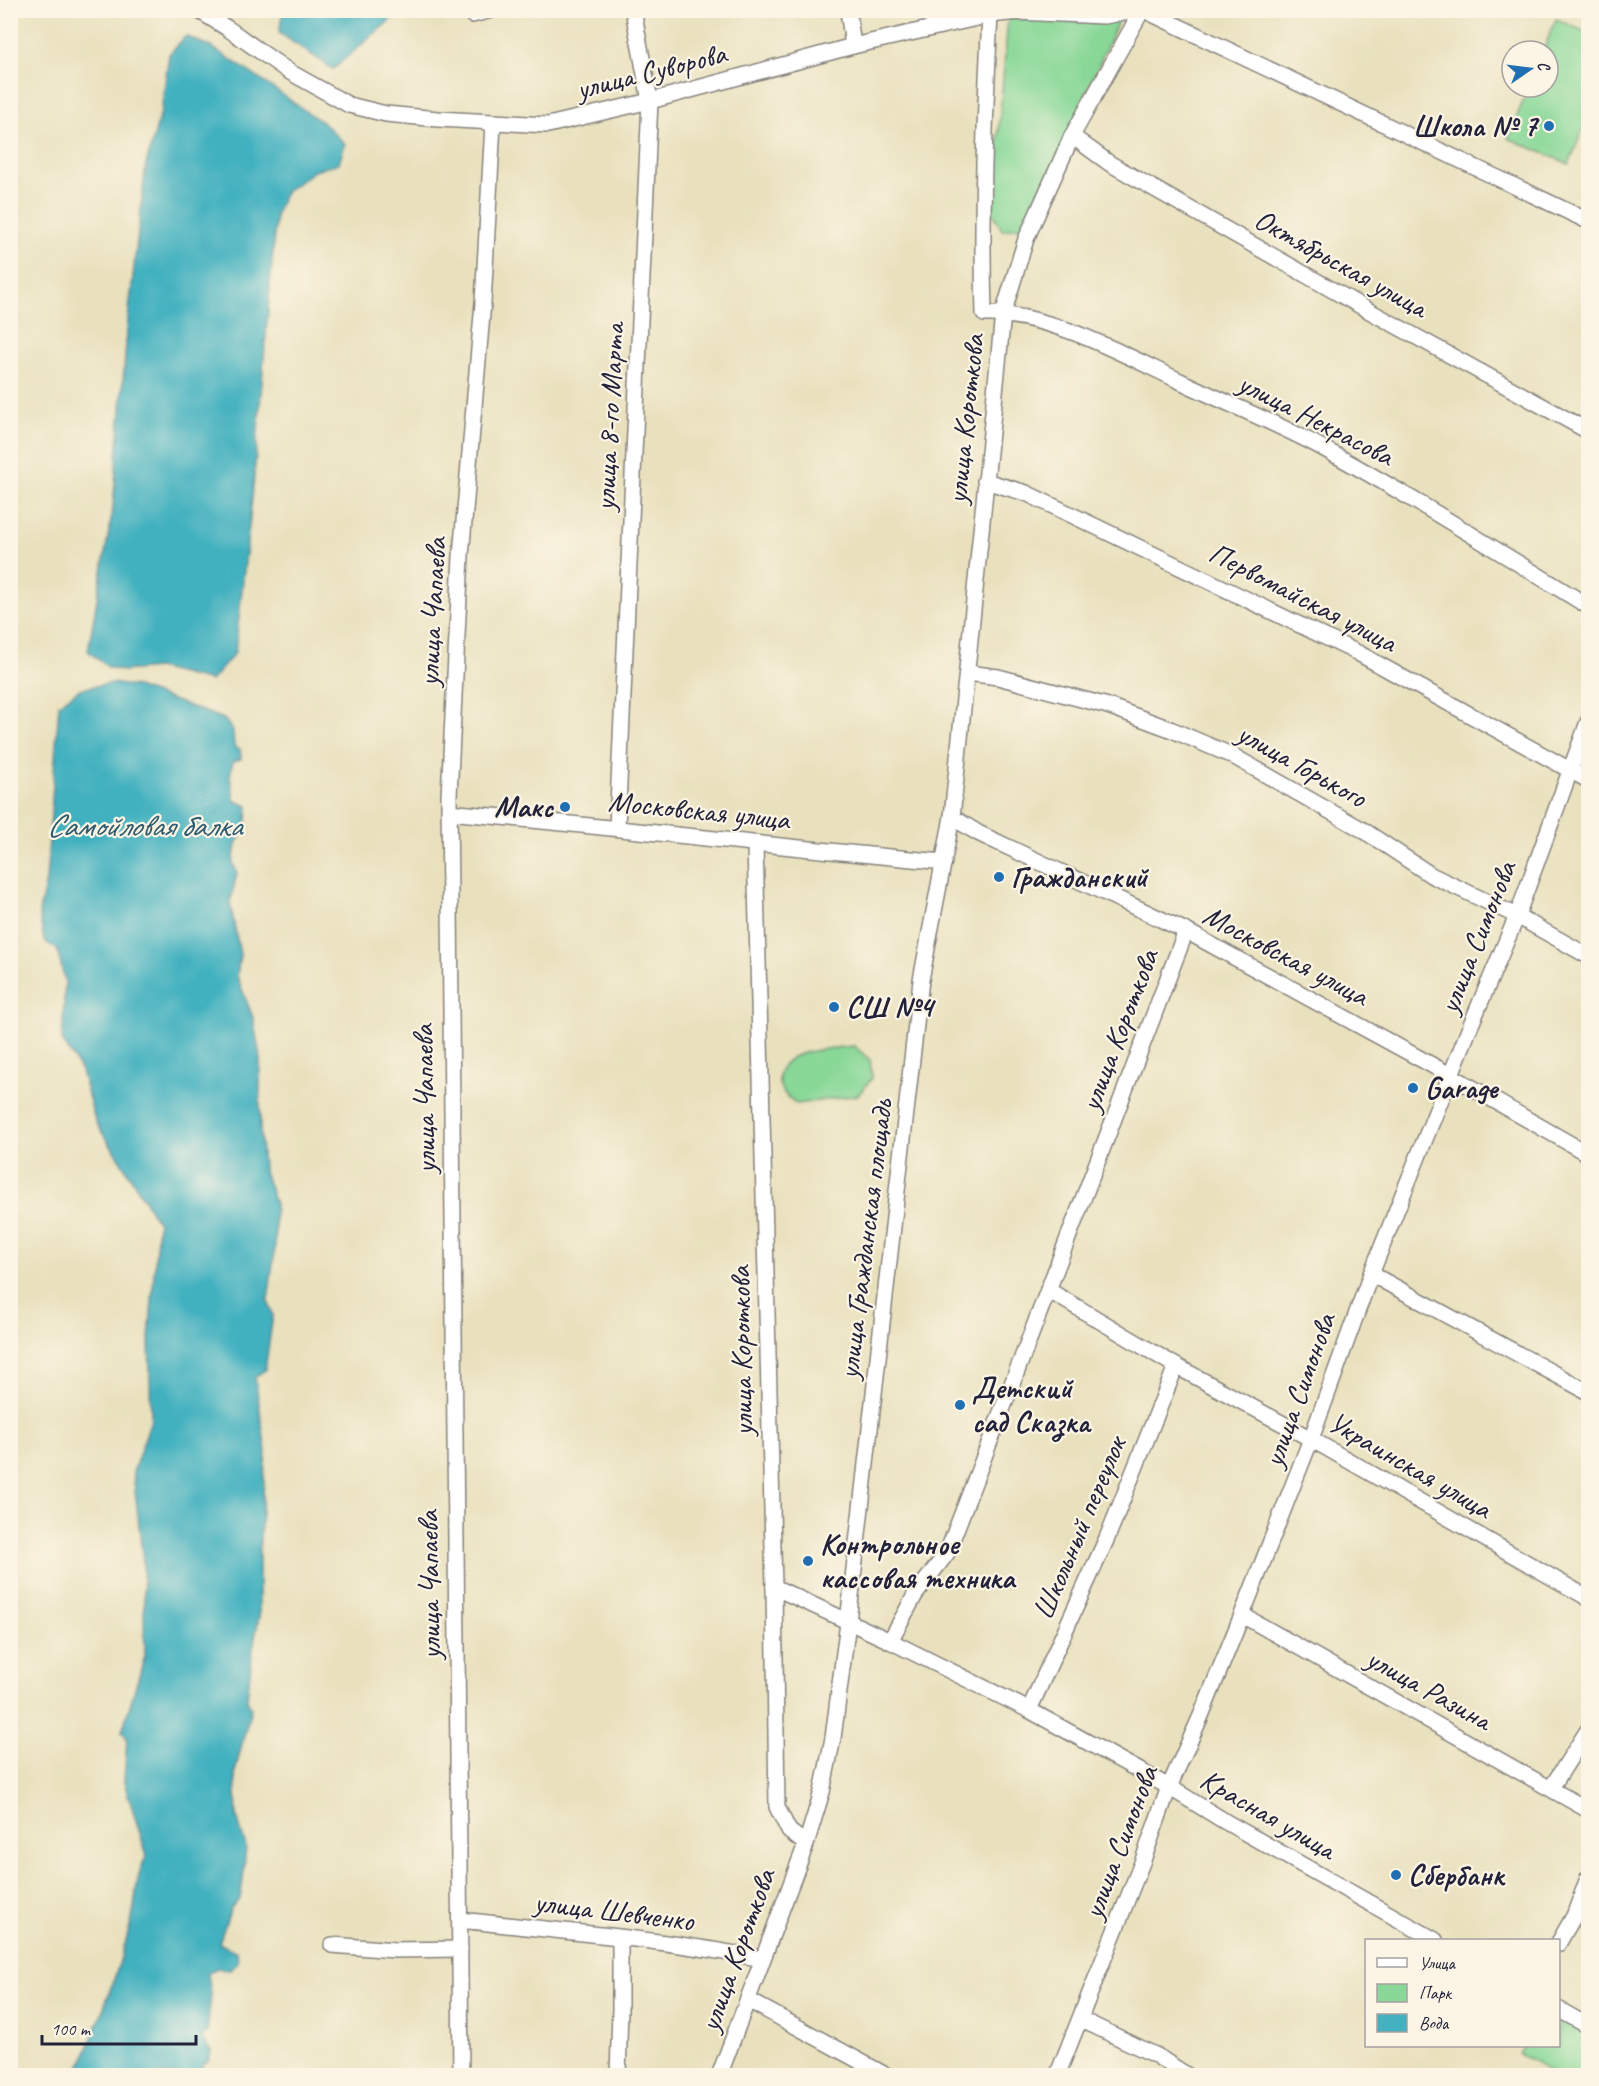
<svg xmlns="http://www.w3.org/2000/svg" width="1599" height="2086" viewBox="0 0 1599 2086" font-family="Caveat,sans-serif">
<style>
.green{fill:#89d898;stroke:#567d6a;stroke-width:1.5}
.water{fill:#43b1bf;stroke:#326a7d;stroke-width:1.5}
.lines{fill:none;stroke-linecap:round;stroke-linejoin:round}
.minor-casing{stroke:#86827c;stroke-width:18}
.minor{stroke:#fff;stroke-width:15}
.poi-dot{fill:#1f6fb2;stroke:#fcf5e5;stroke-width:2}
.labels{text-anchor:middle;stroke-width:4.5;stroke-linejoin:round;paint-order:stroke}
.street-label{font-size:30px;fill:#22223b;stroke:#fcf5e5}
.poi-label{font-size:30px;font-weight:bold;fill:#22223b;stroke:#fcf5e5;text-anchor:start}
.water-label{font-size:32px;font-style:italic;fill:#2f5b70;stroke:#fcf5e5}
</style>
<rect width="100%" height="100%" fill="#fcf5e5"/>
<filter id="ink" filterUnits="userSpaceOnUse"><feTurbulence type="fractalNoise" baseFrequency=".0167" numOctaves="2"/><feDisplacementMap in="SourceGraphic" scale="12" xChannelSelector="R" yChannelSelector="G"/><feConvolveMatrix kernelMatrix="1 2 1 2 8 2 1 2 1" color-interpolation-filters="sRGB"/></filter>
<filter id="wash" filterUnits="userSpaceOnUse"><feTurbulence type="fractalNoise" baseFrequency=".008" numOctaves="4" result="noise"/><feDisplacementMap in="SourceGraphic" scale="24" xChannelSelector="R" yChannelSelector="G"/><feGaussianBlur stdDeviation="1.35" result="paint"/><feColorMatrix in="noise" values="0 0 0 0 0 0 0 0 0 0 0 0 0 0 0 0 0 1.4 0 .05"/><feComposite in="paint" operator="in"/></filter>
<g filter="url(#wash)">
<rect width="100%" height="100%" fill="#e9e1be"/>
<!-- green -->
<g class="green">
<path d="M1120,17l-93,209 -25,4 -10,-19 16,-192z"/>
<path d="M1556,19l32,14v83l-19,48 -61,-26 21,-51h19v-36h-5z"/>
<path d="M854,1046l16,14 2,18 -14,17 -61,9c-11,-8 -20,-15 -18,-29 4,-27 54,-26 75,-29z"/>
<path d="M1559,2017l29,17v41h-32l-37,-21 5,-8h34z"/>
</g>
<!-- water -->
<g class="water">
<path d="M283,11v-1l118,1 -68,58 -54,-36z"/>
<path d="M186,36l27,12 41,27 72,50 19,19 -6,19 -25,8 -29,21 -9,22 -23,275 -18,164 -24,28 -54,-13 -34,3 -15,-4 -20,-16 25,-143 15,-189 18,-155 15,-52 8,-58z"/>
<path d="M112,683l25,4 87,32 9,12 1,16 6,2 1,10 -8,2 -3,15 5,25 13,5 -1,15 -11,24 -3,18 4,10 -7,30 10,51 -3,22 16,42 7,38v72l3,40 12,36v44l-7,53 5,14 -8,55 -10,7 11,74 -7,104v62l-6,31 -6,51 4,9 -16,64 2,45 9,30 -3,33 -3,19 -9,9 -12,35 18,9 1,10 -8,8 -13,-2 -9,5 3,22 -4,38 -6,4 10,14 -2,9 -7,5 3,10h-128c21,-51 42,-103 55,-157 5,-21 3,-44 15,-62l-23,-74 3,-44 -5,-7 23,-75 -2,-95 -10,-89 18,-52 -2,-82 9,-115 -36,-60 -26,-40 -15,-52 -19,-31 3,-59 -8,-32 -13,-8 -5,-29 7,-31 13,-177 21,-15z"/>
</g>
</g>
<g filter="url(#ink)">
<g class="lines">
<defs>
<g id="minor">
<path d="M198,10l29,18 61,43 61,34 37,9 52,5 110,6 102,-24 203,-55 137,-31 28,-3 86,4 34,-6"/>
<path d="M848,10l5,36"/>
<path d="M1144,10l444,211"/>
<path d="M472,15l19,-5"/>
<path d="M990,15c-5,100 -9,199 -6,299 64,-2 138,40 196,67 46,22 94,41 139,65 92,50 180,106 269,160"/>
<path d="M1072,136l37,27 264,150 215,118"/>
<path d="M985,481l41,12 332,160 230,127"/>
<path d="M968,673l30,4 110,29 62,23 63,27 130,74 68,45 86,41 71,40"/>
<path d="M449,812c165,15 329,35 495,50"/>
<path d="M952,817l26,16 208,98 264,144 138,79"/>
<path d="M617,827l33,-726 -17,-91"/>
<path d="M755,844l19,743 3,220 12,24 17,13"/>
<path d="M1371,1274l217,118"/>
<path d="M1048,1290l128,76 135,73 277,159"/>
<path d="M774,1587l116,54 139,69 140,77 57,35 209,118"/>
<path d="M1242,1615l346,195"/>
<path d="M890,1641l25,-46 32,-42 239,-622"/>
<path d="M1029,1710l78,-172 69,-172"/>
<path d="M1551,1788l37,-58"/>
<path d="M460,1920c100,11 203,19 302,39"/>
<path d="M1558,1944l16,-28 14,-38"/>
<path d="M332,1945l63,5 65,-1"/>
<path d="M748,2000l139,76"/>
<path d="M1558,2009l30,17"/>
<path d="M1080,2019l77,37 31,20"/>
<path d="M461,2076l-12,-1280 12,-240 22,-253 10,-179"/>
<path d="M618,2076l2,-67v-71"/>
<path d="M719,2076l87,-232 16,-52 11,-54 15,-116 73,-642 31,-163 51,-503 23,-75 46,-103 70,-126"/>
<path d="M1057,2076l86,-216 26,-73 31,-69 42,-103 69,-176 60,-165 99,-247 47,-111 71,-194"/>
</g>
</defs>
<!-- minor casing -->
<use href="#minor" class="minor-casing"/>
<!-- minor -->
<use href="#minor" class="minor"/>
</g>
</g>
<!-- markers -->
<g class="poi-dot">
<circle cx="1549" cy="126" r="6"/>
<circle cx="565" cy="807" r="6"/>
<circle cx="999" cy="877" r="6"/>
<circle cx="834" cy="1007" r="6"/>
<circle cx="1413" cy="1088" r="6"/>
<circle cx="960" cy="1405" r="6"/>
<circle cx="808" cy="1561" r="6"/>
<circle cx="1396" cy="1875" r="6"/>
</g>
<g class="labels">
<!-- street labels -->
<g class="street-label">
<text transform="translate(651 71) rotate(-14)" y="10">улица Суворова</text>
<text transform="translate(1341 263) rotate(29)" y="10">Октябрьская улица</text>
<text transform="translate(609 417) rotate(-87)" y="10">улица 8-го Марта</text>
<text transform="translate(965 419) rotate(-84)" y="10">улица Короткова</text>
<text transform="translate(1316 419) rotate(27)" y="10">улица Некрасова</text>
<text transform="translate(1303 597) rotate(27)" y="10">Первомайская улица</text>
<text transform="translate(432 612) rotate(-87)" y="10">улица Чапаева</text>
<text transform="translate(1302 765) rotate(29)" y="10">улица Горького</text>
<text transform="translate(699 810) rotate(6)" y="10">Московская улица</text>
<text transform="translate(1477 937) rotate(-68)" y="10">улица Симонова</text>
<text transform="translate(1286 955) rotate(28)" y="10">Московская улица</text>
<text transform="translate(1119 1030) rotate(-69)" y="10">улица Короткова</text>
<text transform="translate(424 1099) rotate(-91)" y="10">улица Чапаева</text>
<text transform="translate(865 1239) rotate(-83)" y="10">улица Гражданская площадь</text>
<text transform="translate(741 1351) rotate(-91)" y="10">улица Короткова</text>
<text transform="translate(1299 1390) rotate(-70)" y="10">улица Симонова</text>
<text transform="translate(1410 1465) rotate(30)" y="10">Украинская улица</text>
<text transform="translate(1079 1528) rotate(-67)" y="10">Школьный переулок</text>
<text transform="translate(429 1585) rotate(-91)" y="10">улица Чапаева</text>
<text transform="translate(1429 1689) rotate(29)" y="10">улица Разина</text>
<text transform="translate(1268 1814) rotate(30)" y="10">Красная улица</text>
<text transform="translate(1120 1842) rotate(-69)" y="10">улица Симонова</text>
<text transform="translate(614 1911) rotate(7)" y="10">улица Шевченко</text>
<text transform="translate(737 1950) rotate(-70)" y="10">улица Короткова</text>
</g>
<!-- poi labels -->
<g class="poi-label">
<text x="1537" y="136" text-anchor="end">Школа № 7</text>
<text x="553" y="817" text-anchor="end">Макс</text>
<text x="1011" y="887">Гражданский</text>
<text x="846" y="1017">СШ №4</text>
<text x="1425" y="1098">Garage</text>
<text x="972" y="1398">Детский<tspan x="972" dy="34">сад Сказка</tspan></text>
<text x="820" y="1554">Контрольное<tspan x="820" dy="34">кассовая техника</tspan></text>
<text x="1408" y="1885">Сбербанк</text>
</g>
<!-- water labels -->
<g class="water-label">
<text x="144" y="836">Самойловая балка</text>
</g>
</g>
<!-- margin -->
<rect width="1599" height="2086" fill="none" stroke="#fcf5e5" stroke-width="36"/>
<!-- legend -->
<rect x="1365" y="1939" width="195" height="108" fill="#fcf5e5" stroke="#a5a1a1" stroke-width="1.5"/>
<rect x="1377" y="1958" width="30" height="9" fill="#ffffff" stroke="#a5a1a1" stroke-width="1.5"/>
<text x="1419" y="1969" font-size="18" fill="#22223b">Улица</text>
<rect x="1377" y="1984" width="30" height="18" fill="#89d898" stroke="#a5a1a1" stroke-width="1.5"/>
<text x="1419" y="1999" font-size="18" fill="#22223b">Парк</text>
<rect x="1377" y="2014" width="30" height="18" fill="#43b1bf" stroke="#a5a1a1" stroke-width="1.5"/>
<text x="1419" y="2029" font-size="18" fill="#22223b">Вода</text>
<!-- north arrow -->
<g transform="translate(1530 69) rotate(76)"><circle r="28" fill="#fcf5e5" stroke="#a5a1a1" stroke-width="1.5"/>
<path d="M0-4.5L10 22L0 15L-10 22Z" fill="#1f6fb2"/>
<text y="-9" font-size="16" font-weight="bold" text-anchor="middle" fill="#22223b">С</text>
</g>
<!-- scale -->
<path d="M42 2035v9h154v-9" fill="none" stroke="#22223b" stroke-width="3"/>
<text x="51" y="2035" font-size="18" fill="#22223b" stroke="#fcf5e5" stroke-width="4.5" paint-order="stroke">100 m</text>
</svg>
